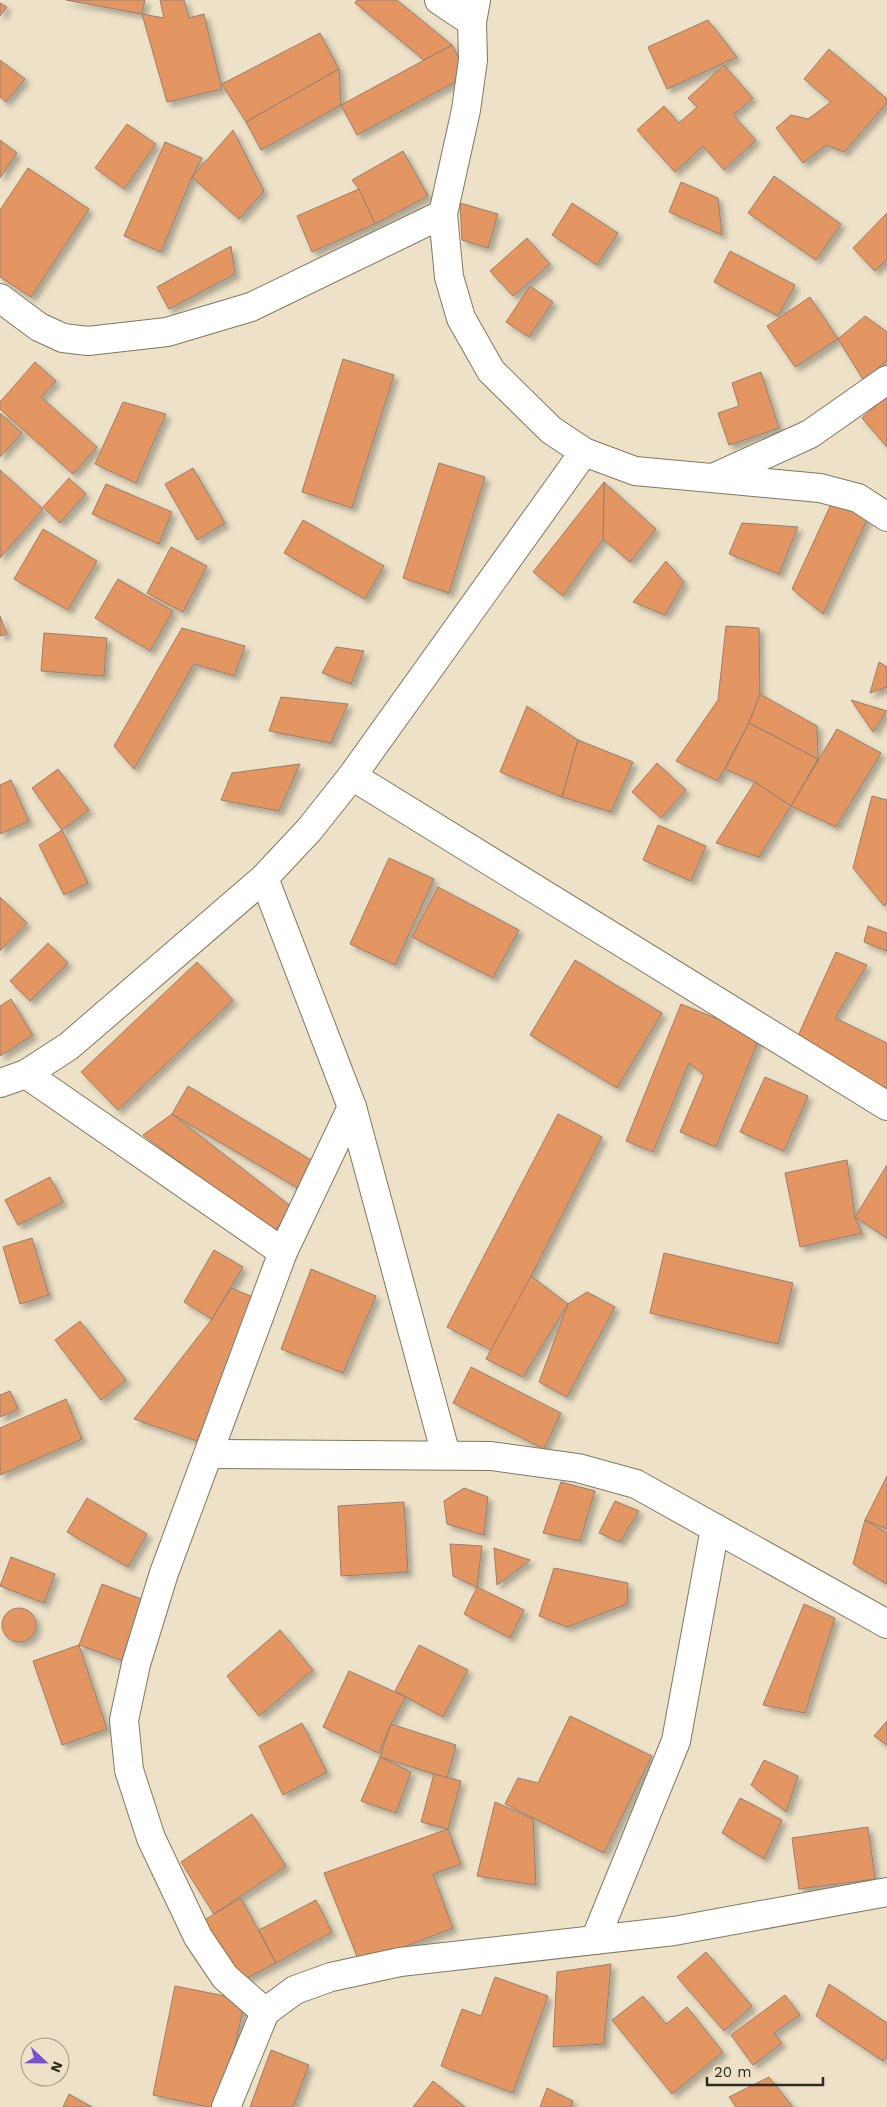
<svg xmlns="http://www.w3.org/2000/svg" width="887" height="2107" viewBox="0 0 887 2107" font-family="'Work Sans',sans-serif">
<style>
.building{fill:#e49662;stroke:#977e6f;filter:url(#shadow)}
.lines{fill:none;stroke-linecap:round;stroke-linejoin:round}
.minor-casing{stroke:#827860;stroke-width:30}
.minor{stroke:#fff;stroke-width:28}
</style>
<defs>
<filter id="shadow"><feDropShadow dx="4.5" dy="4.5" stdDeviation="2.5" flood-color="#0004"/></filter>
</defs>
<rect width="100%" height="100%" fill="#ede1c7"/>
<!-- building -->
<g class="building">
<path d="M66,0h79l-3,14z"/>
<path d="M160,0h24l5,18 15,-4 18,75 -55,13 -25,-88 22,4z"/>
<path d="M357,0h40l55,45 -28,15 -69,-57z"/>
<path d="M0,3l7,4 -7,9z"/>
<path d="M708,20l29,37 -70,32 -19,-42z"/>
<path d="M320,33l19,36 -93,53 -24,-38z"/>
<path d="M452,45l16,30 -111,60 -16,-30z"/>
<path d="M829,49l58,50v4l-43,49 -18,-7 -23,18 -27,-35 15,-13 17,4 23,-17 -27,-23z"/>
<path d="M0,60l25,19 -19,23 -6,-5z"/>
<path d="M724,65l29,33 -20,17 23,25 -32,30 -21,-24 -28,26 -38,-42 27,-24 15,17 18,-16 -9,-9z"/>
<path d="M339,69l2,36 -80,45 -15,-28z"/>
<path d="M127,124l29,20 -32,45 -29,-21z"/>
<path d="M233,130l31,61 -25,28 -47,-42z"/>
<path d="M0,140l17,13 -17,25z"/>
<path d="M165,142l37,16 -10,19 -31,75 -37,-16z"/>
<path d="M403,151l25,45 -53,28 -16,-35 -7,-9z"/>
<path d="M28,168l61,41 -58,88 -31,-20v-67z"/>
<path d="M774,176l67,48 -25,36 -68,-47z"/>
<path d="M681,182l37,16 4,37 -53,-23z"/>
<path d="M359,189l16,35 -63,28 -15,-36z"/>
<path d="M460,203l38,11 -10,34 -26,-8z"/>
<path d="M572,203l46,30 -21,32 -45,-30z"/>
<path d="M887,213v46l-12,12 -22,-23z"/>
<path d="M527,238l23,26 -37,32 -23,-25z"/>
<path d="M231,246l4,28 -66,35 -12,-22z"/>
<path d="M730,251l65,34 -17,31 -64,-34z"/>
<path d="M530,286l23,16 -24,35 -23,-15z"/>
<path d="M810,297l28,42 -43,28 -28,-41z"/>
<path d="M865,316l22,16v28l-23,21 -26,-42z"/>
<path d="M343,359l51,16 -42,133 -50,-16z"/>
<path d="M35,362l21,19 -15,16 56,50 -24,27 -73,-65v-7z"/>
<path d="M761,372l18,56 -50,17 -11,-32 21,-7 -7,-23z"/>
<path d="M887,396v51l-25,-29z"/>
<path d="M123,402l43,12 -30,69 -41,-19z"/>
<path d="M0,413l22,20 -22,24z"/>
<path d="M439,463l46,14 -36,116 -46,-15z"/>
<path d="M193,468l32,55 -28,17 -32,-56z"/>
<path d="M0,470l43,39 -43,49z"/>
<path d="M69,478l17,16 -26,29 -17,-16z"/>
<path d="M604,482l52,47 -26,33 -27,-23z"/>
<path d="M604,482l-1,57 -40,57 -30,-24z"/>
<path d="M106,484l66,28 -13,32 -67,-30z"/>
<path d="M832,502l36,16 -45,96 -31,-25z"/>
<path d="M303,520l81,46 -19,33 -81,-46z"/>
<path d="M742,523l56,4 -19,47 -50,-20z"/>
<path d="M43,529l54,32 -29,49 -54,-31z"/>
<path d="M171,547l36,19 -24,46 -36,-19z"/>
<path d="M666,561l18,21 -19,33 -32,-13z"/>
<path d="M118,579l55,32 -23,40 -55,-33z"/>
<path d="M0,616l7,18 -7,2z"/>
<path d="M726,626l33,2 1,66 -11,29 -31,58 -42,-20 42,-61z"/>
<path d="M182,628l63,18 -11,30 -40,-12 -60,105 -20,-23z"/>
<path d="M44,633l63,5 -3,38 -63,-5z"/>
<path d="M336,647l28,4 -13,33 -29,-11z"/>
<path d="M879,662l8,5v20l-17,6z"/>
<path d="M760,694l57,32 1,33 -69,-36z"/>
<path d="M281,697l67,7 -17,39 -62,-12z"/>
<path d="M851,700l36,11 -14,21z"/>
<path d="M527,706l51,34 -16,57 -62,-25z"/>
<path d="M749,723l69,36 -27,47 -36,-24 -30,-13z"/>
<path d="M837,729l44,24 -45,74 -45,-21z"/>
<path d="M578,740l55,22 -22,50 -49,-15z"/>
<path d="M657,763l29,27 -25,28 -29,-26z"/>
<path d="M300,764l-21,47 -58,-11 11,-27z"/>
<path d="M58,769l31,41 -27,20 -30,-42z"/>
<path d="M11,780l18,41 -29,13v-49z"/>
<path d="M755,782l36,24 -32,51 -43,-14z"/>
<path d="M872,796l15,4v102l-3,4 -31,-38z"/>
<path d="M658,825l48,21 -15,35 -48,-21z"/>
<path d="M62,830l26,53 -24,12 -25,-50z"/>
<path d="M389,858l45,21 -39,86 -45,-21z"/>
<path d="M438,887l81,43 -26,48 -81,-41z"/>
<path d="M0,897l27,26 -27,28z"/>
<path d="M868,926l19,7v18l-23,-9z"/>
<path d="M48,943l20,20 -38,38 -20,-20z"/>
<path d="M836,952l31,13 -32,53 52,25v48l-90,-53z"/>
<path d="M575,960l87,53 -45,75 -87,-53z"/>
<path d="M197,962l36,38 -115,110 -37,-38z"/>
<path d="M11,999l22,36 -33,21v-50z"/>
<path d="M681,1004l79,32 -44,111 -36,-15 24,-57 -15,-12 -36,89 -27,-11z"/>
<path d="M765,1077l43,19 -24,55 -44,-19z"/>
<path d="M188,1086l128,77 -15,27 -129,-76z"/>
<path d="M172,1114l120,93 -18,25 -131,-97z"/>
<path d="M558,1114l44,23 -109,214 -46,-24z"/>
<path d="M847,1160l8,57 7,16 -62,14 -15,-74z"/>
<path d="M887,1165v73l-32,-21z"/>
<path d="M50,1177l13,25 -45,23 -13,-25z"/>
<path d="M32,1238l17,57 -29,9 -17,-57z"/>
<path d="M214,1250l29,17 -31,52 -28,-17z"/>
<path d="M664,1253l129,30 -15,61 -128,-31z"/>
<path d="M311,1269l65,27 -33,77 -62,-24z"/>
<path d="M531,1276l37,28 -45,73 -37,-18z"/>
<path d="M231,1288l27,11 -61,142 -63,-22 78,-100z"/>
<path d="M587,1292l28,15 -48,90 -28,-15 29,-78z"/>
<path d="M80,1321l46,59 -25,20 -46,-60z"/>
<path d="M471,1367l90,46 -17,36 -91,-46z"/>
<path d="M10,1391l8,18 -18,8v-22z"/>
<path d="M66,1399l16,40 -82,36v-47z"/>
<path d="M887,1476v53l-22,-9z"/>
<path d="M561,1482l34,9 -15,50 -37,-8z"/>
<path d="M464,1488l24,9 -4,38 -37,-11 -3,-23z"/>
<path d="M87,1498l60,36 -19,33 -61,-35z"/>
<path d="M615,1501l24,10 -19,31 -21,-9z"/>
<path d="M404,1502l4,70 -67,4 -3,-70z"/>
<path d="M865,1520l22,13v51l-34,-20z"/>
<path d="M450,1544l32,2 -5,41 -24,-11z"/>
<path d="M494,1548l36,12 -33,25z"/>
<path d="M11,1557l44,17 -11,29 -44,-17z"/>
<path d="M554,1568l74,15 -1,21 -60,23 -28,-11z"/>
<path d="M102,1584l47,18 -23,60 -47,-17z"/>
<path d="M477,1587l47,23 -14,28 -46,-24z"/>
<path d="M804,1604l31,14 -30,95 -42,-8z"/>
<circle cx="19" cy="1625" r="17"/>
<path d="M280,1630l33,40 -54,46 -32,-40z"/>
<path d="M79,1645l28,84 -45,16 -29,-84z"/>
<path d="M419,1645l49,25 -25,47 -48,-26z"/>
<path d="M349,1671l57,26 -15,27 -12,29 -56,-26z"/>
<path d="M570,1716l82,40 -48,97 -99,-49 13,-26 20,5z"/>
<path d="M887,1721v24l-13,-9z"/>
<path d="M302,1723l25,49 -44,23 -24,-49z"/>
<path d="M391,1724l65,21 -9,33 -67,-21z"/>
<path d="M380,1757l31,15 -15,41 -35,-12z"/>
<path d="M764,1760l34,16 -12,36 -35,-27z"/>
<path d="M434,1774l27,7 -13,48 -27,-7z"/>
<path d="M740,1798l42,22 -18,39 -42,-26z"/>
<path d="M495,1802l38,17 3,66 -59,-9z"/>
<path d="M252,1814l34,52 -72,48 -33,-52z"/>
<path d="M868,1827l7,52 -76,10 -7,-51z"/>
<path d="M448,1829l13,35 -28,10 20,54 -93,36 -36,-91z"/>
<path d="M241,1898l35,65 -39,20 -36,-61z"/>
<path d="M316,1900l16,32 -56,31 -17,-33z"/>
<path d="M706,1952l46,54 -28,25 -47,-54z"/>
<path d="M611,1964l-7,80 -51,3 4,-75z"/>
<path d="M495,1977l53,19 -35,97 -72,-27 21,-57 19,7z"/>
<path d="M829,1984l58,39v32l-4,6 -67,-45z"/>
<path d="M175,1986l70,14 -23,107h-13l-56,-12z"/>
<path d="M785,1995l15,20 -26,18 8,10 -29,22 -22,-30z"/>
<path d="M643,1996l23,28 21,-17 36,45 -51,42 -60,-74z"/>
<path d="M271,2050l38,15 -16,42h-43z"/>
<path d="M769,2077l24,30h-57l-7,-10z"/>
<path d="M433,2081l32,26h-52z"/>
<path d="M547,2088l26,13 -2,6h-31z"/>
<path d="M69,2094l23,13h-29z"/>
</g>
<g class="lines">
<defs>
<g id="minor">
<path d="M439,0l33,22"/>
<path d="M476,0l-4,22 1,38 -7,50 -23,104 6,63 12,41 30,53 60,59 33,22 51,19 185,17 38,10 29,19"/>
<path d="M0,298l39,29 24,11 25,3 79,-9 84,-25 192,-93"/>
<path d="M713,478l97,-44 77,-54"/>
<path d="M352,776l535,330"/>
<path d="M264,878l88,229 94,348"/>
<path d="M26,1074l257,178"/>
<path d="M0,1083l26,-9 43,-28 195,-168 45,-48 43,-54 232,-324"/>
<path d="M209,1454l282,2 87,12 58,16 251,140"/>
<path d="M595,1940l81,-199 39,-213"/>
<path d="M265,2012l-40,-35 -27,-40 -47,-99 -22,-68 -5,-50 12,-56 28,-91 119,-321 69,-145"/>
<path d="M226,2107l39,-95 30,-22 36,-13 69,-15 274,-31 213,-39"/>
</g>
</defs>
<!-- minor casing -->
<use href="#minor" class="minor-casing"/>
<!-- minor -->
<use href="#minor" class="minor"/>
</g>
<!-- north arrow -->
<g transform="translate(45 2062) rotate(112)"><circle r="24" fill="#ede1c7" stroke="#a19885"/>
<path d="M0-4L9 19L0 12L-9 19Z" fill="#7755ce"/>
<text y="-8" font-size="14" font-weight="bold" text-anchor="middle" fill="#2f2b21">N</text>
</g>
<!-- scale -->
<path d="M707 2077v8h116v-8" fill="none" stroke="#2f2b21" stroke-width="2.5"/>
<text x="714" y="2077" font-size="15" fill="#2f2b21" stroke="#ede1c7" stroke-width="4" paint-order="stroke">20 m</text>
</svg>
